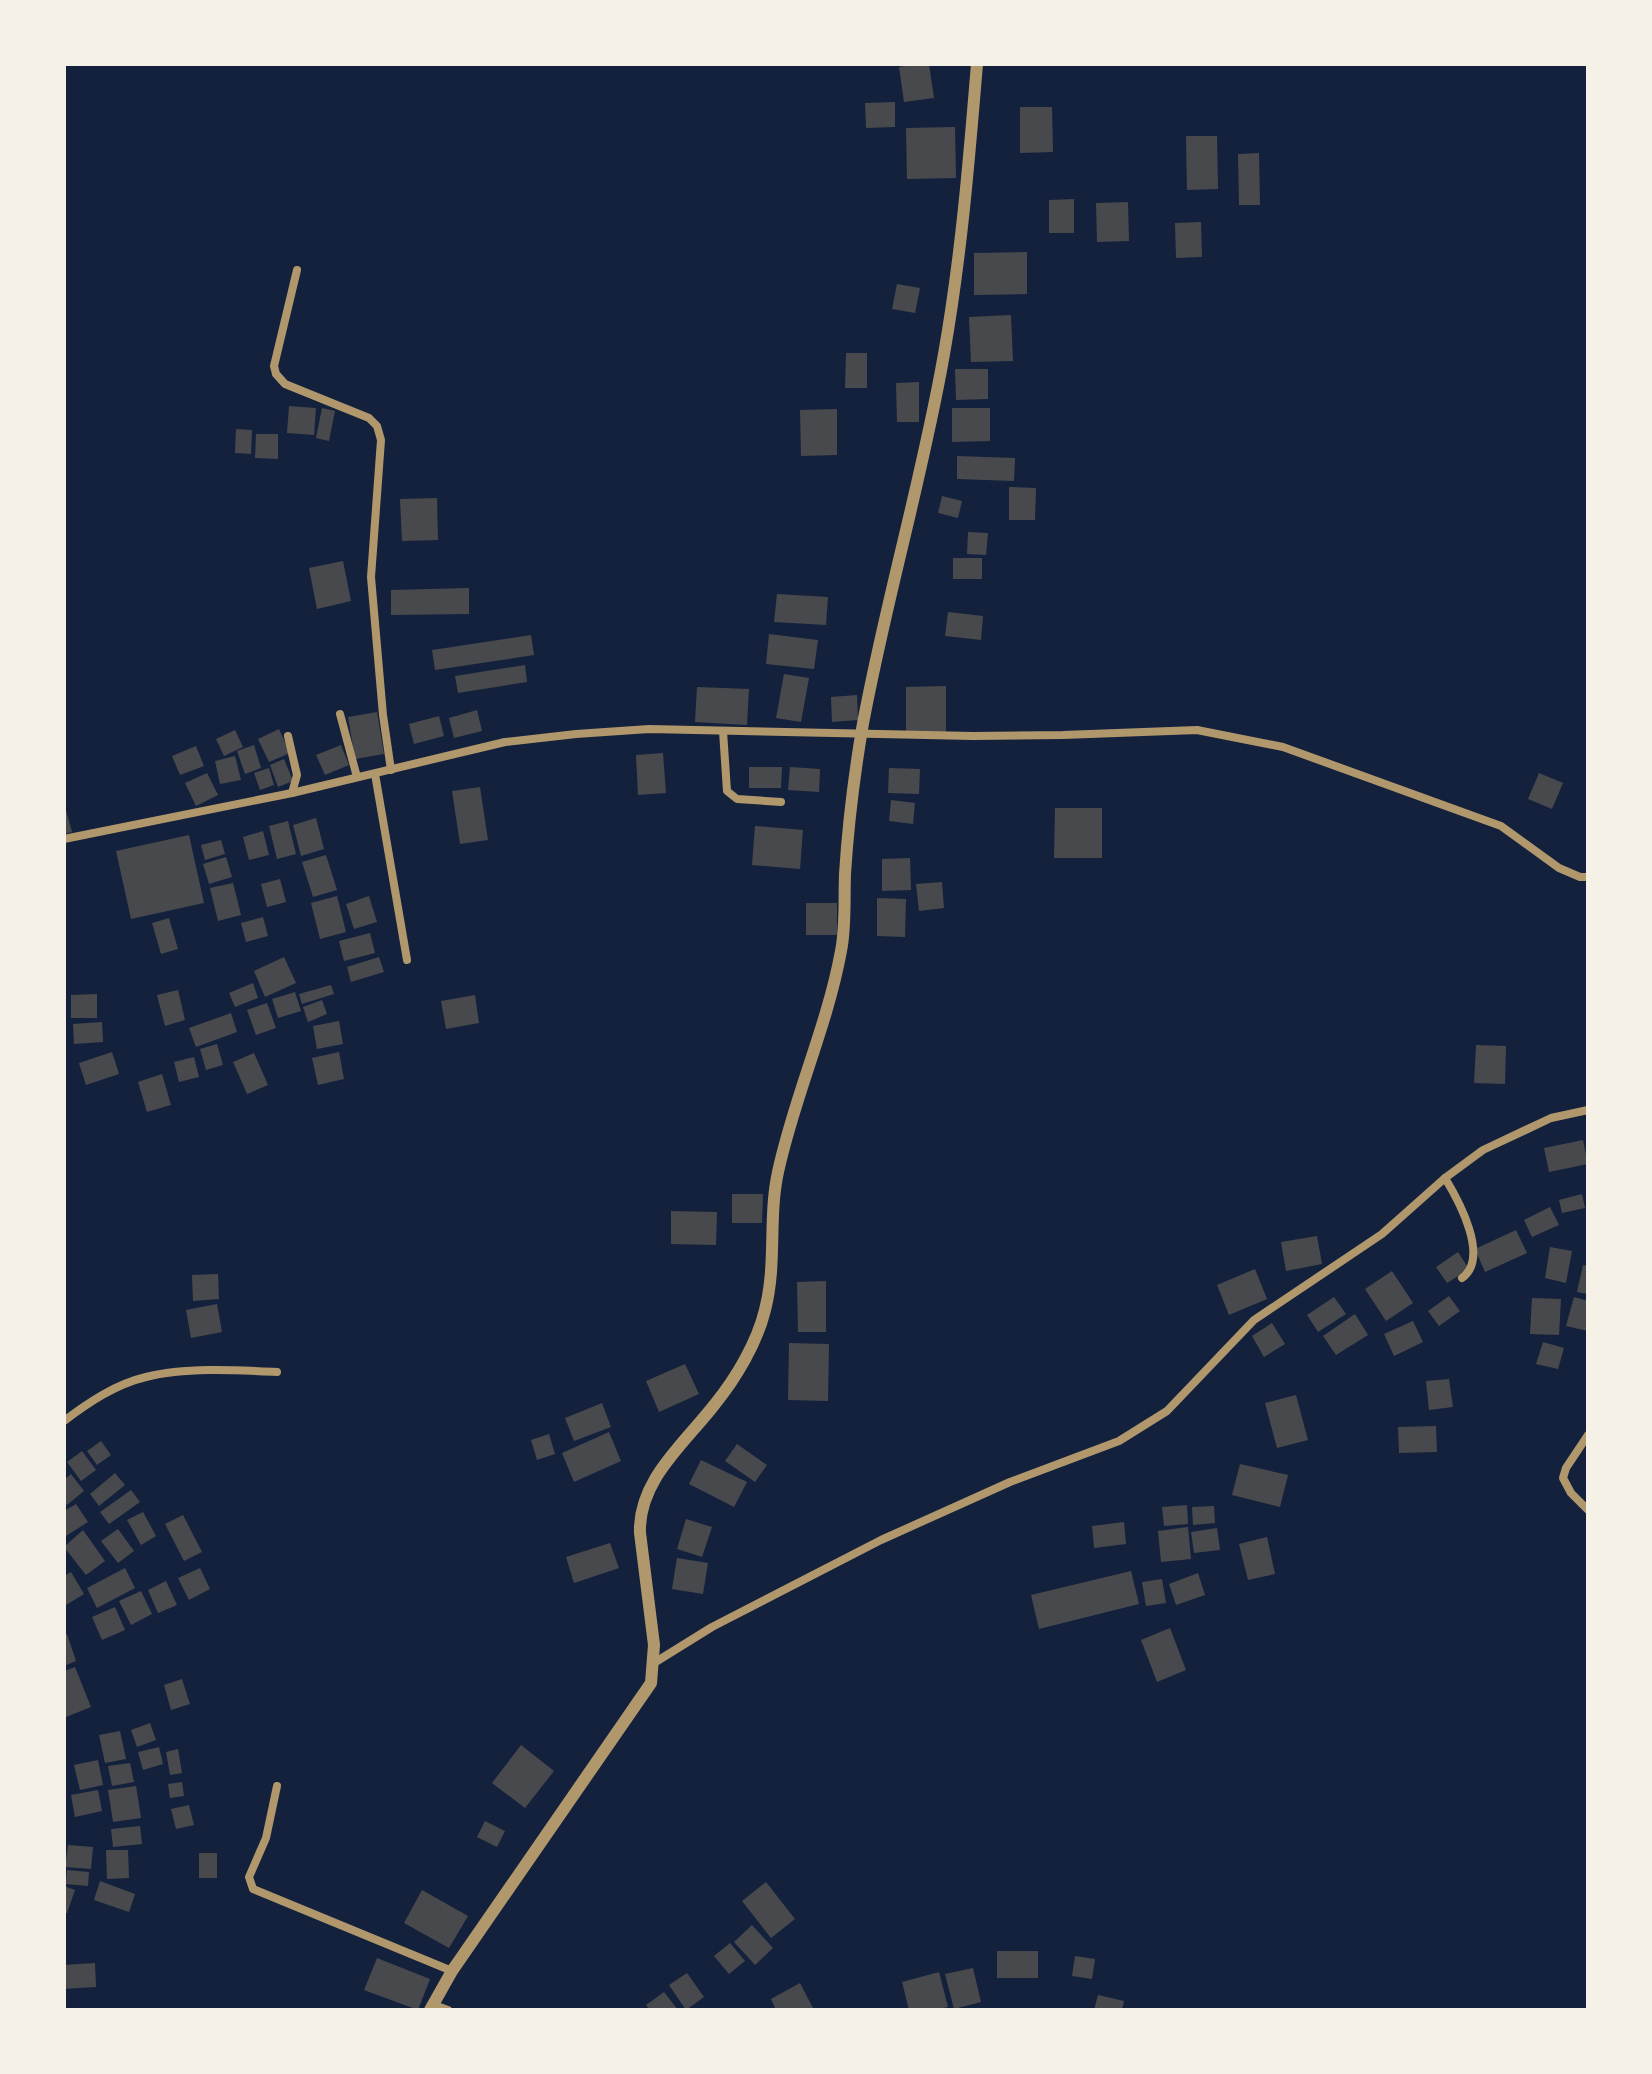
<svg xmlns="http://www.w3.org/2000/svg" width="1652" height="2074" viewBox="0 0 1652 2074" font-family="Montserrat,sans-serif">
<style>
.building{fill:#48494c}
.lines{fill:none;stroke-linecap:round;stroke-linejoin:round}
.minor{stroke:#b1986c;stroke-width:8}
.tertiary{stroke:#b1986c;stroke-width:12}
</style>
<rect width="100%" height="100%" fill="#14213d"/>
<!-- building -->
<g class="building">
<path d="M917,64h12l5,34 -30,4 -5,-35z"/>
<path d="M895,102v25l-29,1 -1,-25z"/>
<path d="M1020,107h32l1,45 -33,1z"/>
<path d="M955,127l1,51 -49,1 -1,-51z"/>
<path d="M1186,136h31l1,53 -31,1z"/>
<path d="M1259,153l1,52h-21l-1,-51z"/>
<path d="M1074,199v34h-25v-33z"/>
<path d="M1128,202l1,39 -32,1 -1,-39z"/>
<path d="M1201,222l1,35 -26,1 -1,-35z"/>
<path d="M1027,252v42l-53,1v-42z"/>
<path d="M897,284l23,4 -5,25 -23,-4z"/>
<path d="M1011,315l2,46 -42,1 -2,-45z"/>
<path d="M846,353h21v35h-22z"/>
<path d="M955,369h33v30l-32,1z"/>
<path d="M919,382v40h-22l-1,-39z"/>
<path d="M289,406l27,2 -2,27 -27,-2z"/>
<path d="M322,408l13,3 -6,30 -13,-3z"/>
<path d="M952,408h38v33l-38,1z"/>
<path d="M837,409v46l-36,1 -1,-46z"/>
<path d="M236,429l16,1 -1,24 -16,-1z"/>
<path d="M256,434h22v25l-23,-1z"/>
<path d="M957,456l58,2 -1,23 -57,-2z"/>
<path d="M1009,487l27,1 -1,32h-26z"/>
<path d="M942,496l20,5 -4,17 -20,-5z"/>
<path d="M437,498l1,42 -36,1 -2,-42z"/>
<path d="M968,532l20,1 -2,22 -19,-1z"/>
<rect x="953" y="558" width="29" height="21"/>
<path d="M343,561l8,40 -34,8 -8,-41z"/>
<path d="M469,588v26l-78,1v-25z"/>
<path d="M777,594l51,3 -2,28 -52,-3z"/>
<path d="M948,612l35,4 -2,24 -36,-4z"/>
<path d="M769,634l49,6 -4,29 -48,-5z"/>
<path d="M531,635l3,20 -99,15 -3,-20z"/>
<path d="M525,665l2,17 -69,11 -3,-17z"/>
<path d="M784,674l25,4 -8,44 -25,-4z"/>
<path d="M946,686v46h-40v-45z"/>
<path d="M697,687l52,2 -2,36 -52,-3z"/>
<path d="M857,695l1,25 -26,2 -1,-25z"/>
<path d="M477,710l5,21 -28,7 -5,-20z"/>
<path d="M377,712l7,42 -29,5 -7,-42z"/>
<path d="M439,716l5,20 -30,8 -5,-20z"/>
<path d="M279,729l11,24 -21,9 -11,-23z"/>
<path d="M235,730l8,17 -19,9 -8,-17z"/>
<path d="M254,745l7,23 -16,6 -8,-23z"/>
<path d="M341,745l8,20 -24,10 -9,-20z"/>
<path d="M196,746l8,20 -24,9 -8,-19z"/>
<path d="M663,753l3,40 -28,2 -2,-40z"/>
<path d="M235,756l6,24 -21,4 -5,-23z"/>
<path d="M284,759l9,22 -15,6 -8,-22z"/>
<path d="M749,767h33l-1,21h-32z"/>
<path d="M790,767l30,2 -1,23 -31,-2z"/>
<path d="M269,768l5,17 -14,5 -6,-17z"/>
<path d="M889,768l31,1 -1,25 -31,-1z"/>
<path d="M207,773l11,22 -22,11 -11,-23z"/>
<path d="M1539,773l24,10 -11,26 -24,-10z"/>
<path d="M480,787l8,53 -28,4 -8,-53z"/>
<path d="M891,800l24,3 -2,21 -24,-3z"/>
<path d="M64,803l8,29 -8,2z"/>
<path d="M1055,808h47v50h-48z"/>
<path d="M316,818l8,31 -23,7 -8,-31z"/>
<path d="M288,821l8,33 -19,5 -8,-33z"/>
<path d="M755,826l48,4 -3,39 -48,-4z"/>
<path d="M263,831l6,24 -20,5 -6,-23z"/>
<path d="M189,835l15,68 -73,16 -15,-68z"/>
<path d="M221,840l4,14 -20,6 -4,-15z"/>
<path d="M326,855l11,35 -24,7 -11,-35z"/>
<path d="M226,857l6,20 -23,7 -6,-20z"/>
<path d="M910,858l1,32 -29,1v-32z"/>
<path d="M280,879l6,23 -19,5 -6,-23z"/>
<path d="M942,882l2,26 -25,3 -3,-27z"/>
<path d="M233,883l8,32 -23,6 -8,-33z"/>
<path d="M337,896l9,36 -26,7 -9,-36z"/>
<path d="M369,896l8,26 -23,7 -8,-25z"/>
<path d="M877,898l29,1 -1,38 -28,-1z"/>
<rect x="806" y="903" width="31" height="32"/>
<path d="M263,917l5,19 -22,6 -5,-19z"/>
<path d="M169,918l9,31 -17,5 -9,-31z"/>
<path d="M370,933l5,20 -31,8 -5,-20z"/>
<path d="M284,957l12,26 -31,14 -11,-26z"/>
<path d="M379,957l5,15 -33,10 -4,-15z"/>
<path d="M253,983l5,15 -23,9 -6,-14z"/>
<path d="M331,985l3,9 -32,10 -3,-10z"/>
<path d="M178,990l7,30 -20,6 -8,-31z"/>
<path d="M295,992l6,19 -23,7 -6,-19z"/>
<path d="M97,994v24h-26v-23z"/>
<path d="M475,995l4,28 -33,6 -5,-28z"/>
<path d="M322,1000l5,14 -19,8 -5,-15z"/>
<path d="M267,1003l9,25 -20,7 -9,-25z"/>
<path d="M231,1013l6,19 -41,15 -7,-19z"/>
<path d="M339,1021l4,23 -26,5 -4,-23z"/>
<path d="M102,1022l1,20 -29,2 -1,-20z"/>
<path d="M217,1044l6,21 -17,5 -6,-21z"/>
<path d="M1476,1045l30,1 -1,38 -31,-1z"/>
<path d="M112,1052l7,22 -33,11 -7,-22z"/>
<path d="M339,1052l5,27 -26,6 -6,-27z"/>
<path d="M254,1053l14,32 -21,9 -14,-32z"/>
<path d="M194,1057l5,20 -20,5 -5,-20z"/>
<path d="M162,1074l9,31 -24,7 -9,-30z"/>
<path d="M1583,1140l5,24 -39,8 -5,-24z"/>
<path d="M732,1194h31l-1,29h-30z"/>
<path d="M1582,1194l3,14 -23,5 -3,-13z"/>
<path d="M1550,1207l9,18 -27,12 -8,-17z"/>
<path d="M671,1211l46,1 -1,33 -45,-1z"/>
<path d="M1516,1230l11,23 -42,19 -10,-23z"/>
<path d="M1317,1236l5,28 -36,7 -5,-29z"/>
<path d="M1550,1247l22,4 -6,32 -21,-5z"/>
<path d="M1458,1252l11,17 -22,14 -11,-16z"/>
<path d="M1583,1265l5,1v28l-11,-2z"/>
<path d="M1255,1269l12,30 -38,16 -12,-30z"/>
<path d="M1392,1271l21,32 -27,18 -21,-32z"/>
<path d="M218,1274l1,25 -26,2 -1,-26z"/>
<path d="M826,1281v51h-28l-1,-50z"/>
<path d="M1449,1296l11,15 -21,15 -11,-15z"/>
<path d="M1334,1297l12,17 -28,18 -11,-17z"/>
<path d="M1574,1297l14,4v30l-22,-5z"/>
<path d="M1532,1298l29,1 -2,36 -29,-1z"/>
<path d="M217,1304l5,28 -31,6 -5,-28z"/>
<path d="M1355,1314l13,21 -32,20 -13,-19z"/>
<path d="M1413,1321l10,21 -29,14 -10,-22z"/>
<path d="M1272,1323l13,21 -21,13 -12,-21z"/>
<path d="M1543,1342l21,6 -6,21 -22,-5z"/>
<path d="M789,1343l40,1 -1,57 -40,-1z"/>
<path d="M685,1364l14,30 -40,18 -13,-31z"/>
<path d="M1449,1379l4,28 -24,3 -3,-29z"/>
<path d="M1296,1395l12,45 -31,8 -12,-45z"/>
<path d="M602,1403l9,24 -37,14 -9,-23z"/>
<path d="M1436,1426l1,26 -38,1 -1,-26z"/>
<path d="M609,1432l12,29 -47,21 -12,-29z"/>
<path d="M549,1434l6,20 -18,6 -6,-20z"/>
<path d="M101,1441l10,14 -14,10 -10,-14z"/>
<path d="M737,1444l30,21 -12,17 -30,-21z"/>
<path d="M82,1451l14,19 -15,11 -14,-19z"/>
<path d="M701,1460l46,22 -13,25 -45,-23z"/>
<path d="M1240,1464l48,11 -8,32 -48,-12z"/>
<path d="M115,1473l10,12 -26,21 -9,-12z"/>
<path d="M71,1474l13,17 -17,14 -3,-4v-21z"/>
<path d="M131,1490l9,12 -31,22 -9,-12z"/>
<path d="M76,1504l12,18 -22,14 -2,-25z"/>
<path d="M1187,1505l1,19 -24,2 -2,-19z"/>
<path d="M1214,1506l1,17 -22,2 -1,-18z"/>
<path d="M143,1512l13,24 -15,9 -14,-25z"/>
<path d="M183,1515l19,37 -18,9 -19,-37z"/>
<path d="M686,1519l26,8 -10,30 -25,-8z"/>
<path d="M1124,1522l2,22 -32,4 -2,-22z"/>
<path d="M1188,1527l3,32 -30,3 -3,-31z"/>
<path d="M1217,1528l3,22 -26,3 -3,-21z"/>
<path d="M118,1529l16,22 -16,12 -17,-22z"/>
<path d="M83,1530l22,31 -19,14 -22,-28z"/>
<path d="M1267,1537l8,37 -27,6 -9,-36z"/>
<path d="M610,1543l9,25 -45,15 -8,-26z"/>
<path d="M677,1558l31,5 -5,31 -31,-5z"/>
<path d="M125,1568l10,20 -38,20 -10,-20z"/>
<path d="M200,1568l10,21 -21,11 -11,-22z"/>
<path d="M1131,1571l8,33 -100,25 -8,-34z"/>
<path d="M71,1572l13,22 -18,11 -2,-5v-24z"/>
<path d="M1198,1573l7,22 -29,10 -7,-21z"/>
<path d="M1162,1579l4,24 -20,3 -4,-24z"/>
<path d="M166,1581l11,24 -19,8 -10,-23z"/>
<path d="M141,1591l11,23 -21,11 -12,-24z"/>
<path d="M115,1607l10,23 -23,10 -10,-23z"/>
<path d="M1170,1628l16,42 -29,12 -16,-42z"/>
<path d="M67,1634l9,27 -12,5v-31z"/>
<path d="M75,1667l16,40 -25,10 -2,-46z"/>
<path d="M182,1679l8,25 -19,6 -7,-25z"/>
<path d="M150,1723l6,17 -19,7 -6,-17z"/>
<path d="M120,1731l6,28 -21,4 -6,-28z"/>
<path d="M521,1745l33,26 -29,37 -33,-25z"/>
<path d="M159,1747l4,17 -20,6 -5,-18z"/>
<path d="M178,1749l4,24 -12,2 -4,-23z"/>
<path d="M98,1760l5,25 -23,5 -6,-25z"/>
<path d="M130,1763l4,19 -22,4 -4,-20z"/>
<path d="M182,1782l2,14 -14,2 -2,-14z"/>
<path d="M136,1786l5,32 -28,4 -5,-32z"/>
<path d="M98,1790l4,21 -27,6 -4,-22z"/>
<path d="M189,1805l5,20 -18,4 -5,-20z"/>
<path d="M485,1821l20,10 -8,16 -20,-10z"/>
<path d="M140,1826l2,18 -29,3 -2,-18z"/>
<path d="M68,1845l25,2 -2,22 -26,-2z"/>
<path d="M106,1850h22l1,28 -22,1z"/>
<rect x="199" y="1853" width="18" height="25"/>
<path d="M67,1870l22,2 -1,14 -22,-2z"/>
<path d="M100,1881l35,13 -6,18 -35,-12z"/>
<path d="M766,1882l29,37 -24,19 -29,-37z"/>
<path d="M64,1886l11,4 -8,23h-3z"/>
<path d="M422,1890l46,26 -19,32 -45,-25z"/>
<path d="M752,1925l21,23 -18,17 -21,-23z"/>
<path d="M730,1943l15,18 -16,13 -15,-18z"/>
<rect x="997" y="1951" width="41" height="27"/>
<path d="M1075,1956l20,3 -3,20 -20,-3z"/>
<path d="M377,1958l53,21 -12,31 -54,-20z"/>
<path d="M95,1963l1,24 -32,2v-24z"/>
<path d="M973,1968l8,34 -27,7 -9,-35z"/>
<path d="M939,1972l9,35 -12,3h-27l-7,-28z"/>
<path d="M687,1973l17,24 -18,13 -17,-25z"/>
<path d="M800,1983l14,27h-38l-5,-11z"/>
<path d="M664,1992l14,18h-28l-4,-5z"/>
<path d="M1098,1995l26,6 -2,9h-28z"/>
</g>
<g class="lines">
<!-- minor -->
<g class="minor">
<path d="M297,270l-23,96 2,8 9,10 84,34 8,8 4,14 -10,137 12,138 8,55"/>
<path d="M340,714l17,63"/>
<path d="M723,731l4,60 10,8 44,3"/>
<path d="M288,736l9,39 -5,18"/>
<path d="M375,774l32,186"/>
<path d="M64,839l228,-46 213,-51 71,-8 73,-5 324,7 90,-1 134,-5 86,17 218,79 58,42 21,9h8"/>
<path d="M1445,1178c14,23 45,80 17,100"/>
<path d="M64,1421c25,-19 52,-37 82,-44 39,-10 91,-7 131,-5"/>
<path d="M1588,1435l-22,33 -3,10 8,15 17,17"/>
<path d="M654,1663l58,-36 169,-87 129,-58 109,-41 48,-30 87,-91 128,-86 63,-56 38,-28 68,-32 37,-8"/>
<path d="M277,1786l-11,52 -17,39 4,12 199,82"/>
<path d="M434,2005l14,5"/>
</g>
<!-- tertiary -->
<path class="tertiary" d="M430,2010l22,-39 199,-288 3,-38 -14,-112c-2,-53 45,-90 75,-129 21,-26 42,-61 50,-94 12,-46 3,-92 13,-138 16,-75 49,-145 63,-221 5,-25 3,-52 4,-77 3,-48 9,-97 17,-145 23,-126 60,-249 82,-375 17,-96 25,-193 33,-290"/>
</g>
<!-- border -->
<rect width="1652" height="2074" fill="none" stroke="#f6f1e7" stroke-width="132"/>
</svg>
